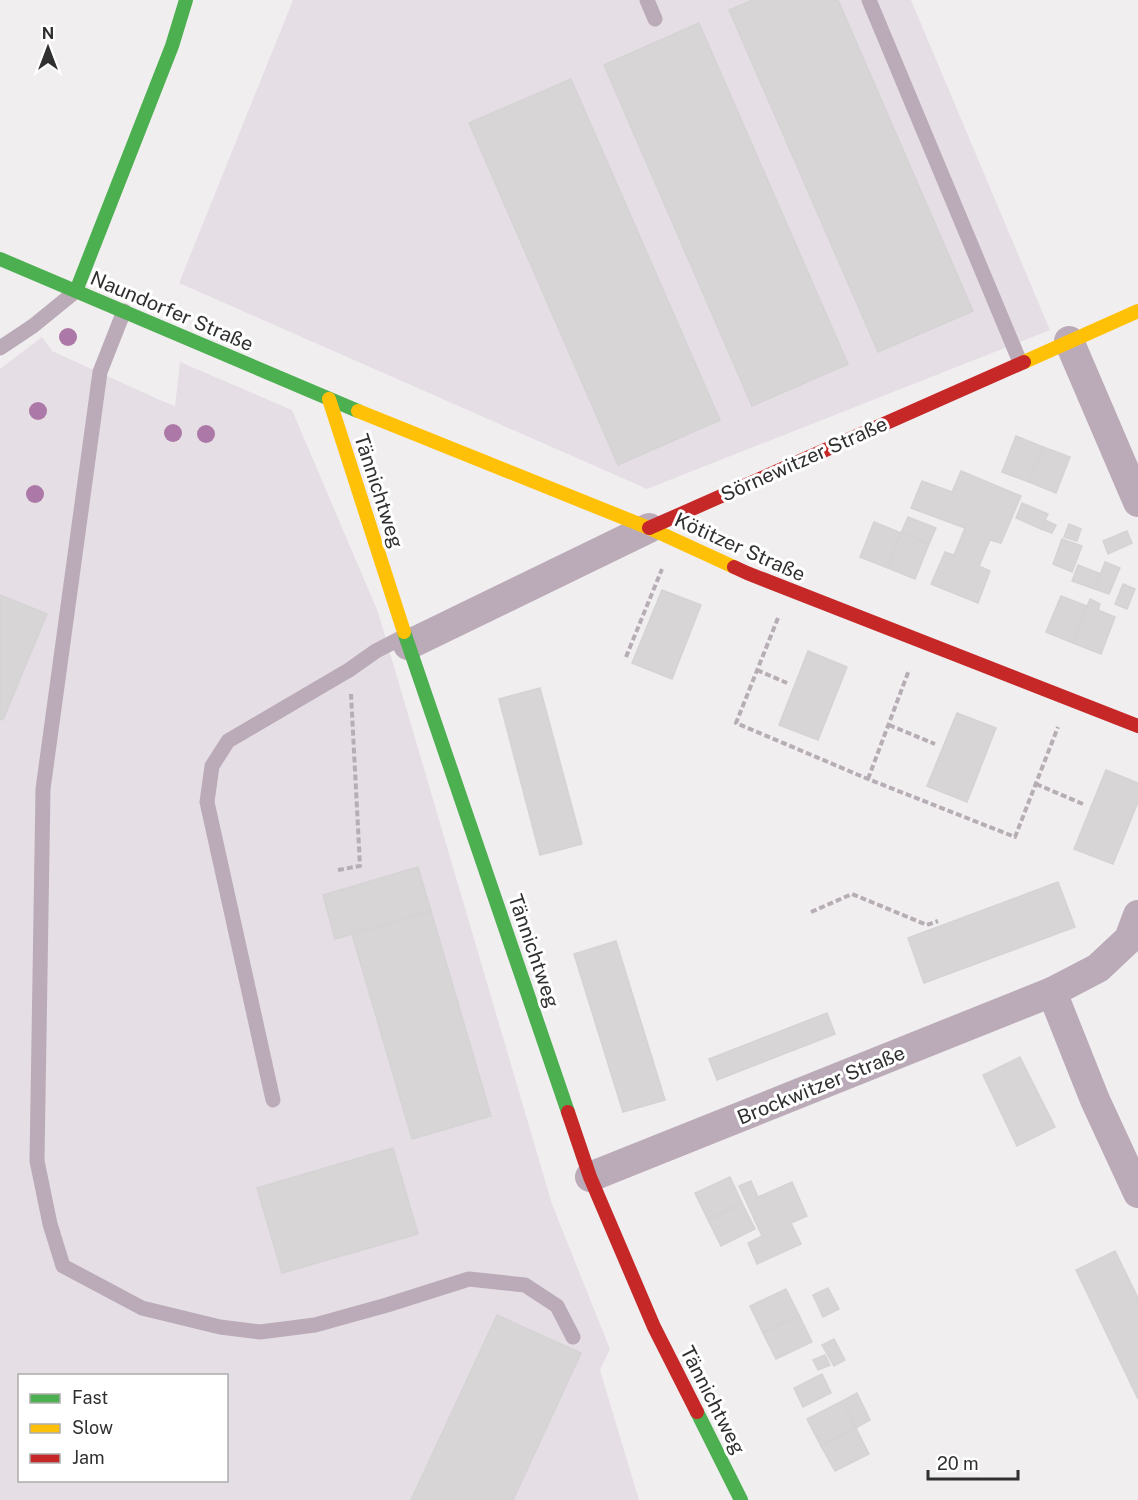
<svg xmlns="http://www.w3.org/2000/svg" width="1138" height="1500" viewBox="0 0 1138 1500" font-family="'Public Sans',sans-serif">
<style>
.built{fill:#e5dfe5;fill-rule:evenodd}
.building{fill:#d7d5d6;stroke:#d5d3d4;stroke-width:1.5}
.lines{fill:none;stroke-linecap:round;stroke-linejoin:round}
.path{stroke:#b7aeb5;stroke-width:4;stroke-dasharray:6 3;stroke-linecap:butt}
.lane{stroke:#bbabb8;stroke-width:15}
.street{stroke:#bbabb8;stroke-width:30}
.fast{stroke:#4caf50;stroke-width:14}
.slow{stroke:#ffc107;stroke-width:14}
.jam{stroke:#c62828;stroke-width:14}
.tree{fill:#ac78a7}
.labels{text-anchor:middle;stroke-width:6;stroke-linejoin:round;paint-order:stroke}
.street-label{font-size:20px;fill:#313031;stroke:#fff}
</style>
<rect width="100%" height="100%" fill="#f1eef0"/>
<!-- built -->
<g class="built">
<path d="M293,0h618l139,330 -403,159 -468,-206z"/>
<path d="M42,337l10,14 108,49 15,6 5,-44 112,48 86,202 174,592 58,145 -10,21 39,130h-639v-1131zM20,1376h206v104h-206z"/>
</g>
<!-- building -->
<g class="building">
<path d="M753,0h85l135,311 -95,41 -149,-342z"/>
<path d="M699,23l149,341 -96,42 -148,-341z"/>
<path d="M571,79l149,341 -102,45 -149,-342z"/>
<path d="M1016,436l27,11 -14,35 -27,-10z"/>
<path d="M1043,447l27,10 -14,36 -27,-11z"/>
<path d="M961,471l60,25 -20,47 -11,-3 -11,26 11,5 -12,32 -47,-19 14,-32 9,3 11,-27 -54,-20 11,-27 30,11z"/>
<path d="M1022,503l26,11 -7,15 -25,-11z"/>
<path d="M908,517l28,11 -7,16 -28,-11z"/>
<path d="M1045,520l11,5 -4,8 -11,-4z"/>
<path d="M874,522l27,11 -13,35 -28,-11z"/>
<path d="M1069,524l12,5 -4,12 -13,-4z"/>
<path d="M1127,531l5,12 -24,11 -5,-13z"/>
<path d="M901,533l28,11 -14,35 -27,-11z"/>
<path d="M1062,539l20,7 -10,26 -19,-8z"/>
<path d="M1105,562l15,6 -11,26 -14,-5z"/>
<path d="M1078,565l23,9 -6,15 -23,-8z"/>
<path d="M1123,584l12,5 -8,20 -12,-5z"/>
<path d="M662,590l39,15 -29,74 -40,-16z"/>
<path d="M0,595l47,19 -44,106 -3,-1z"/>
<path d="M1061,596l26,10 -14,37 -27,-11z"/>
<path d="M1090,599l10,5 -2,6 17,7 -14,37 -28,-11z"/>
<path d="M808,651l39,16 -29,73 -39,-15z"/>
<path d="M540,688l42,156 -42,11 -41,-156z"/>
<path d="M957,713l39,15 -29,74 -40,-16z"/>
<path d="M1106,770l32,13v19l-25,62 -39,-15z"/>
<path d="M418,867l13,44 -96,28 -12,-44z"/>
<path d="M1058,882l17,45 -151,56 -16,-45z"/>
<path d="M431,911l60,205 -79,23 -60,-205z"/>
<path d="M616,941l49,159 -42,12 -49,-158z"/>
<path d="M827,1013l8,21 -118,46 -8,-21z"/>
<path d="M1020,1057l35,70 -38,19 -34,-71z"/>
<path d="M393,1148l25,86 -136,39 -25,-85z"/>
<path d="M730,1177l12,26 -34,17 -13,-27z"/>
<path d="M751,1181l7,16 34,-15 15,34 -16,7 10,21 -44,20 -9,-21 14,-7 -23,-50z"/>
<path d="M742,1203l13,26 -34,17 -13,-26z"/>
<path d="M1115,1251l23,47v101l-62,-129z"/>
<path d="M828,1288l11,21 -16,8 -10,-22z"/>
<path d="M786,1289l13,26 -36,18 -13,-27z"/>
<path d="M497,1315l84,38 -68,147h-102z"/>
<path d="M799,1315l13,27 -36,17 -13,-26z"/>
<path d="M834,1339l11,21 -11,6 -12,-21z"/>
<path d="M825,1355l5,10 -12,5 -5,-10z"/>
<path d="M822,1374l9,19 -28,14 -9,-19z"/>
<path d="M857,1393l13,27 -14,8 -14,-27z"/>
<path d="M842,1401l14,27 -35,18 -14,-27z"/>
<path d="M856,1428l13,26 -34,17 -14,-25z"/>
</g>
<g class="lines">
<!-- path -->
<g class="path">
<path d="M778,618l-42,105 132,56 147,58 43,-110"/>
<path d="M626,657l36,-88"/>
<path d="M757,670l30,13"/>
<path d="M889,725l46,19"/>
<path d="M868,779l41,-109"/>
<path d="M1036,784l47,20"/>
<path d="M338,870l22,-4 -9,-172"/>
<path d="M811,912l41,-18 75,31 11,-4"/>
</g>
<!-- lane -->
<g class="lane">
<path d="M647,0l8,19"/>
<path d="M869,0l151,362"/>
<path d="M124,311l-24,61 -57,417 -6,372 13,63 13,42 79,42 78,19 40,5 55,-7 72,-20 82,-26 56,6 32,21 16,31"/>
<path d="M0,348l33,-22 43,-35"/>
<path d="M273,1100l-66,-298 5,-36 16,-25 121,-71 27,-19 29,-15"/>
</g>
<!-- street -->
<g class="street">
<path d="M1069,341l69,161"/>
<path d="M408,645l241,-117"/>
<path d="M1138,915l-9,24 -31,29 -46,24 43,108 43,93"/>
<path d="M590,1177l462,-185"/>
</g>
<!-- fast -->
<g class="fast">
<path d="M0,259l358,152"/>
<path d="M76,291l96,-245 14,-46"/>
<path d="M404,632l164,480"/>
<path d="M697,1412l44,88"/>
</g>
<!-- slow -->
<g class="slow">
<path d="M1024,362l114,-51"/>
<path d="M329,399l75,233"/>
<path d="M358,411l291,117 85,39"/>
</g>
<!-- jam -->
<g class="jam">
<path d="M649,528l375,-166"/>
<path d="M734,567l13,6 391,153"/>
<path d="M568,1112l22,65 64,150 43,85"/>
</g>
</g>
<!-- trees -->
<g class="tree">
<circle cx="68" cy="337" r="9"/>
<circle cx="38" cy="411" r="9"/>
<circle cx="173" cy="433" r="9"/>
<circle cx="206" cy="434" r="9"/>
<circle cx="35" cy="494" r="9"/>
</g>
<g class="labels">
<!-- street labels -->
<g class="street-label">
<text transform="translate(172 311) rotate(23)" y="7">Naundorfer Straße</text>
<text transform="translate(804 459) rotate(-24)" y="7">Sörnewitzer Straße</text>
<text transform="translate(379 491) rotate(72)" y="7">Tännichtweg</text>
<text transform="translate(740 547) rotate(24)" y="7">Kötitzer Straße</text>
<text transform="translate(534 951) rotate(71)" y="7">Tännichtweg</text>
<text transform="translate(821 1085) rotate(-22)" y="7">Brockwitzer Straße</text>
<text transform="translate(713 1400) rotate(63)" y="7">Tännichtweg</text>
</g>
</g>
<!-- legend -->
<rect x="18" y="1374" width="210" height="108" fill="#ffffff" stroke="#adacad" stroke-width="1.5"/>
<rect x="30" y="1394" width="30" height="9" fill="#4caf50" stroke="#adacad" stroke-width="1.5"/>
<text x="72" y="1404" font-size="18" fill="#313031">Fast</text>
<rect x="30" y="1424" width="30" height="9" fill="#ffc107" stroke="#adacad" stroke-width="1.5"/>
<text x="72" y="1434" font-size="18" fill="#313031">Slow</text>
<rect x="30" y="1454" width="30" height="9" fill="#c62828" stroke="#adacad" stroke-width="1.5"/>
<text x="72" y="1464" font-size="18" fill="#313031">Jam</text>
<!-- north arrow -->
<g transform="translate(48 48)" stroke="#ffffff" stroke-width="4.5" paint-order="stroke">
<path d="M0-4.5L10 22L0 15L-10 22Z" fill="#313031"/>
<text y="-9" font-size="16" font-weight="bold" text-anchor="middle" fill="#313031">N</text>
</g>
<!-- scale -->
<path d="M928 1470v9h90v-9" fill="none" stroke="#313031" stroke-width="3"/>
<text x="937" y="1470" font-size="18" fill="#313031" stroke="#ffffff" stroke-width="4.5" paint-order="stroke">20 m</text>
</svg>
